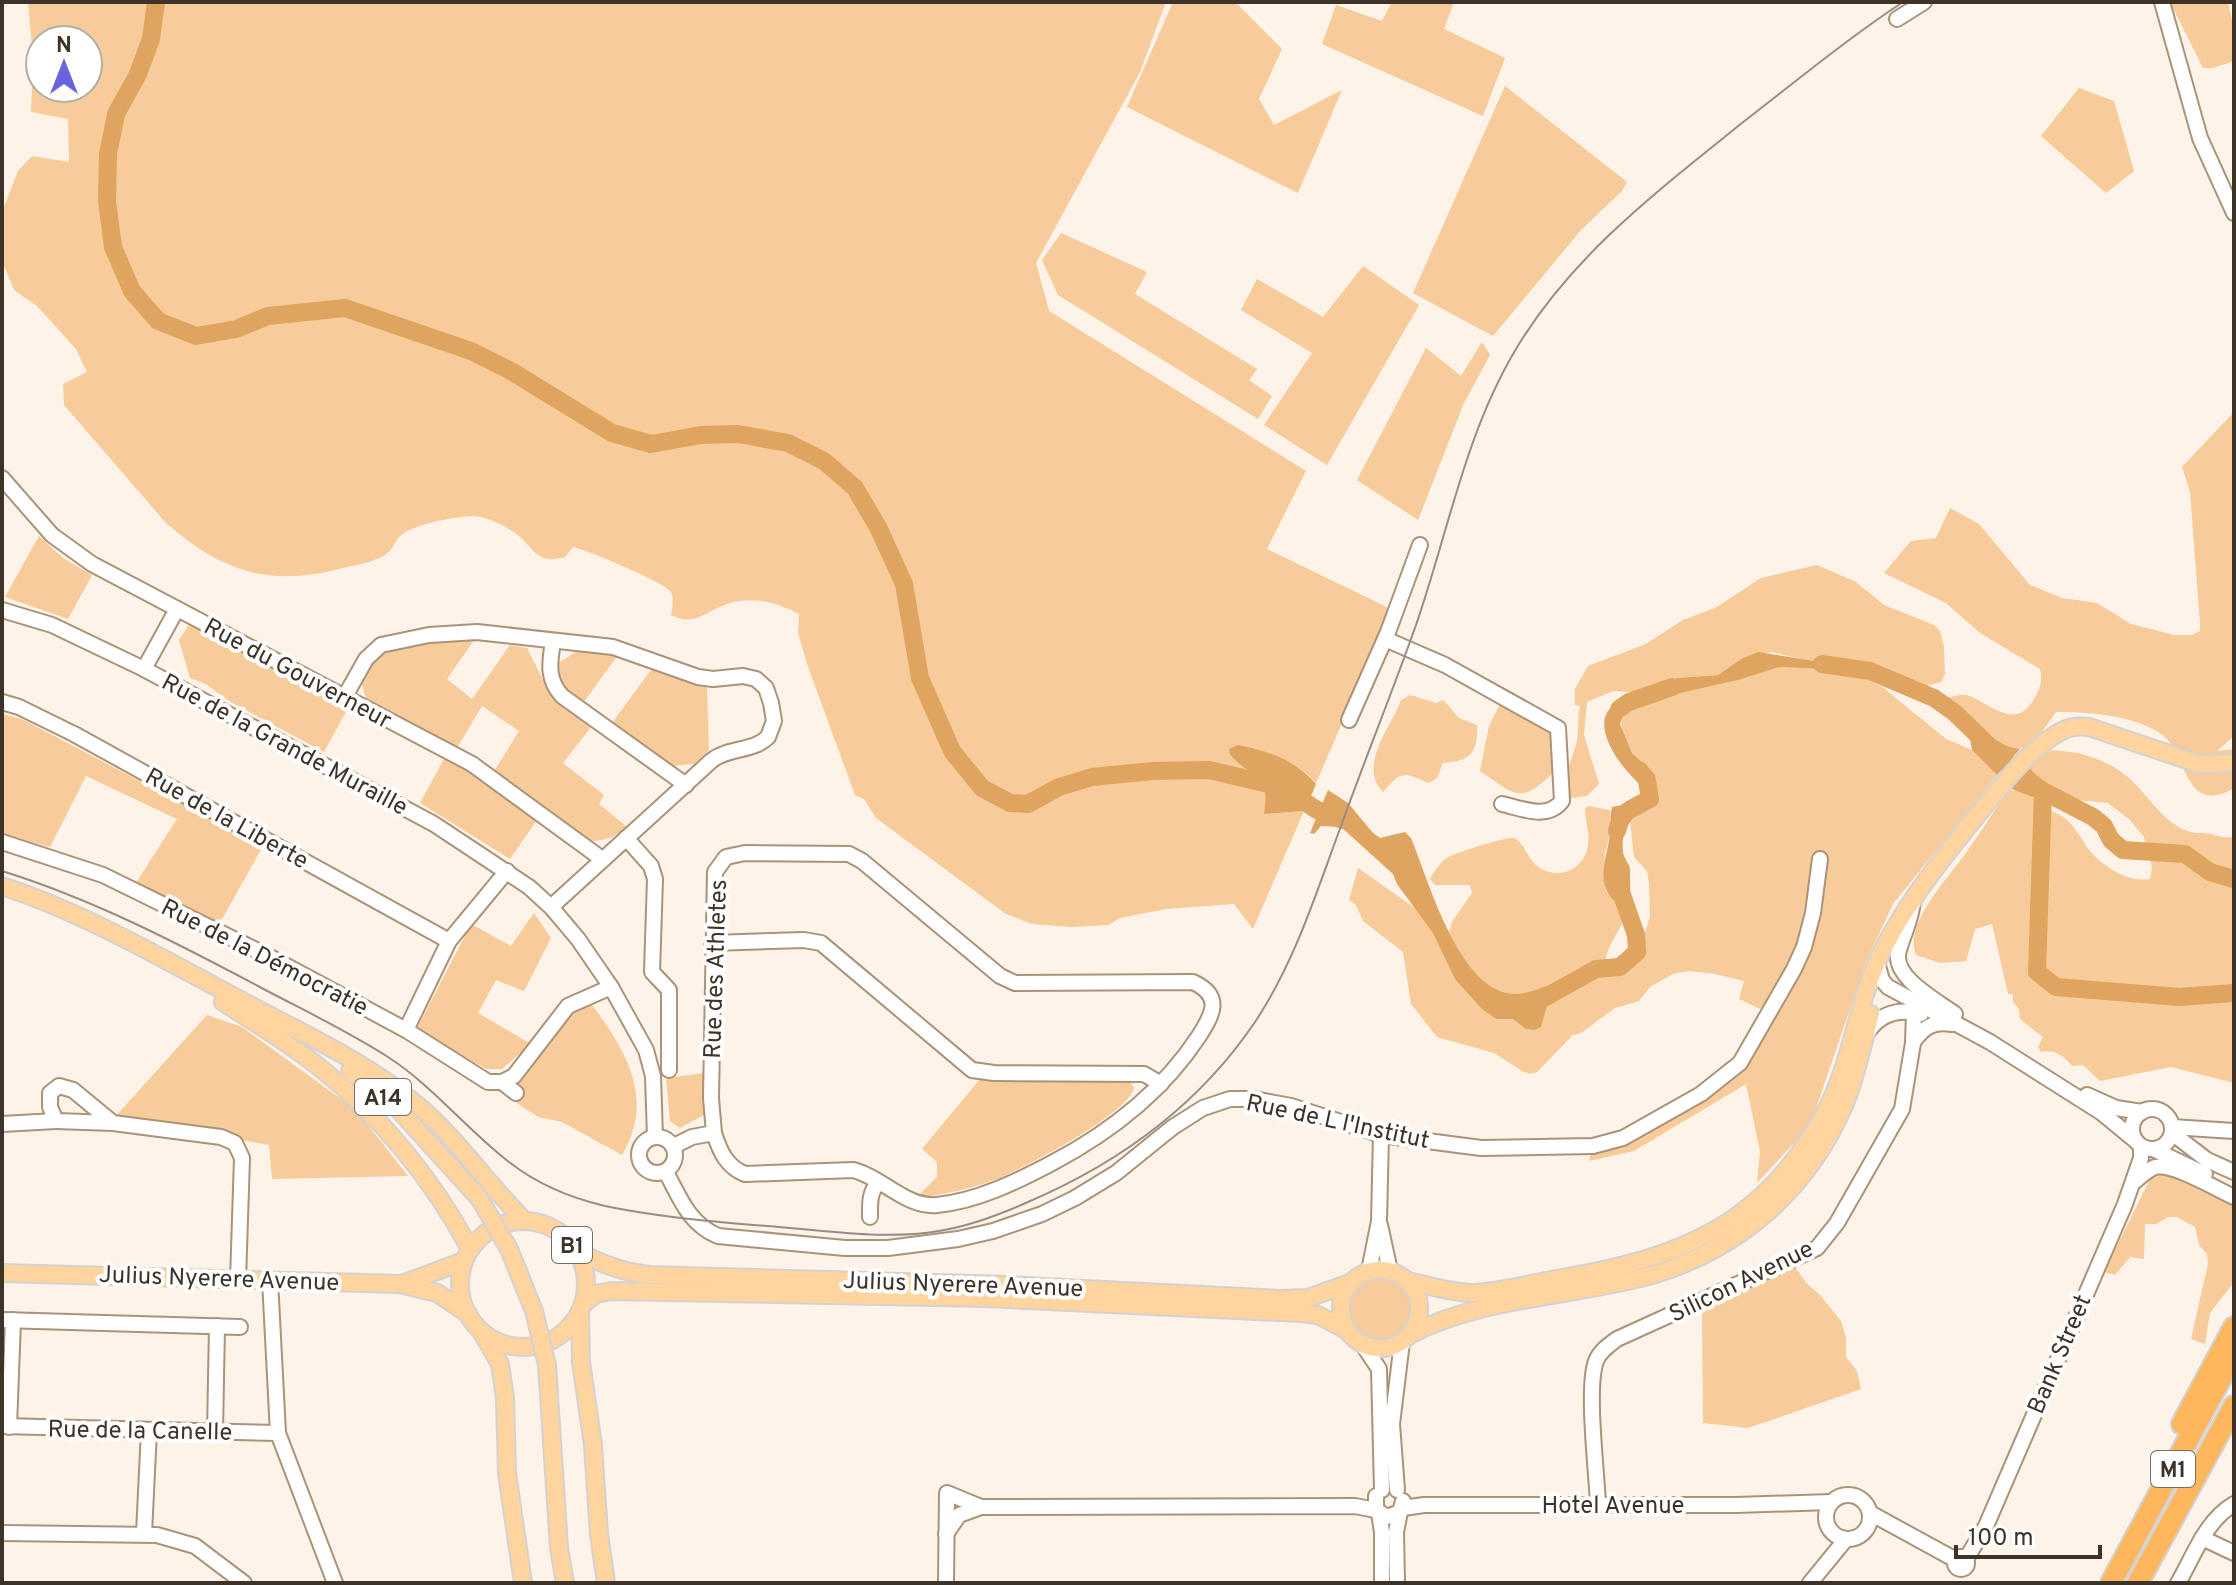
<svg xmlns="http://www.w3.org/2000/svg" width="2236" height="1585" viewBox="0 0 2236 1585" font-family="Overpass,sans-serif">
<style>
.green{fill:#f8cc9a;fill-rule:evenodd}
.water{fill:#dea460}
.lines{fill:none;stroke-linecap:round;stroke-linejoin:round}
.river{stroke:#dea460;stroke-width:18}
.minor-casing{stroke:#aa9379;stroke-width:18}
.major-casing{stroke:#d4d2d0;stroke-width:20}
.highway-casing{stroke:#d4d2d0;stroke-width:24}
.minor{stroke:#fff;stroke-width:14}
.major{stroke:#ffd49e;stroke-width:16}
.highway{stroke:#ffb75e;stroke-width:20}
.tram{stroke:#978d82;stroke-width:2}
.major-bridge-casing{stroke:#d4d2d0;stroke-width:20;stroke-linecap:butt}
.major-bridge{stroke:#ffd49e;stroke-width:16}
.labels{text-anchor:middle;stroke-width:8;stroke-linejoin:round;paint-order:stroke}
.shield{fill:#fff;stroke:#777068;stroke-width:2}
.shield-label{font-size:22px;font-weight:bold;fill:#3d3328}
.street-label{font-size:24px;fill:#3d3328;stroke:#fff}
</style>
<rect width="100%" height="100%" fill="#fdf3e8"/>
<!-- green -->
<g class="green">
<path d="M28,2h1138l-26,70 -104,191 13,48 257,160 -39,78 128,62 -45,94 -34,78c-16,-19 -39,-27 -62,-35l-9,21c22,10 22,23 20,45l39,-3 -51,118 -19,-25 -68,5 -46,9 -12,7 -35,2 -41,-3 -26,-10 -130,-96 -12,-19 -9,-4 -48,-131 -9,-31 1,-19c-19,-11 -47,-18 -69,-11 -22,6 -35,25 -59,12 1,-7 4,-18 -1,-24 -8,-10 -83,-41 -97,-44l-8,10c-5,1 -13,3 -18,2 -13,-3 -19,-16 -28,-23 -13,-10 -33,-21 -50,-20 -17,2 -56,8 -69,20 -6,6 -8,15 -15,19 -13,8 -31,10 -46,14 -72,18 -118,2 -173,-46l-102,-118 -1,-21 24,-12 -11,-23 -39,-43 -23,-16 -12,-29 2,-54 14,-36 14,-15 37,6 -1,-43 -37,-7 2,-55zM40,40h48v48h-48z"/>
<path d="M1173,2h62l47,47 -23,50 15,26 68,-35 -44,103 -171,-86z"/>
<path d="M1392,2h62l-10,27 61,29 -22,58 -161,-72 14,-39 46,16z"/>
<path d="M2170,2h58l6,27v32l-21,7h-10z"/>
<path d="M1505,86l122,96 -5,9 -41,39 -88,106 -80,-43z"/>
<path d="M2079,88l35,13 20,70 -28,22 -65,-57z"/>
<path d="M1061,233l86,39 -12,22 122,75 -8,11 23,16 -14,23 -200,-124 -16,-35z"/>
<path d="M1363,266l56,39 -92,160 -63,-40 48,-72 -71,-43 16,-31 66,38z"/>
<path d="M1482,342l8,13 -26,48 -46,117 -61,-40 69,-132 35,28z"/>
<path d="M2234,412v324l-17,15 17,-2v39c-47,27 -46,-26 -67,-49 -22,-23 -81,-28 -111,-27 -14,19 -29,50 -56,31 -7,-5 -13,-13 -20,-15 -12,-5 -24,-7 -35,-12l-4,-16c7,-2 18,-6 25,-5 22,6 49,38 68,4 6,-10 9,-18 6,-30l-60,-36 -34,-30 -62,-30 27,-32 25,-3 14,-30 29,16 51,61 32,13 35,5 34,21 43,11h19l7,-4v-8l-10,-131 -8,-25z"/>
<path d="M39,536l24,22 29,17 -24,44 -63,-22z"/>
<path d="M1817,565l39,17 28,23 50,20 6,6 4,16 1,27 -4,8 -23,6 -43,-19 -70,-9 -33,-8 -31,7 -23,16 -41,3 -28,15 -36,-2 -26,11 -3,33 15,49 -12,12 -17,2c-12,-17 4,-40 7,-58 2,-11 0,-22 3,-34l-5,-1v-16l13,-23 58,-22 37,-24 32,-12 46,-30z"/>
<path d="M189,625l159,83 -24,44 -95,-51 -23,-17 -16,-6 -11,-38z"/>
<path d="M467,638l7,2 -27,39 25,20 38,-54 17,3 23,46 41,33 -28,36 41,32 -5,9 28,23c-12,10 -20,13 -35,14l-97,-71 24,-39 -37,-25 -25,42 -90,-47 -6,-19c4,-7 7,-17 12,-22 17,-18 71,-20 94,-22z"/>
<path d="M577,651l41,4 -35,48c-15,-12 -26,-18 -26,-39z"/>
<path d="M1779,667l67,3 35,16 65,53 26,11 25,25 -104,129 -27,58 -56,164 -53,57 3,-31 -14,-68 -112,67 -45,10 4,-15 30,-8 117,-75 29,-50 -30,-14 5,-18 -29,-7 -26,-3 -16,3 -23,13 -11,14 -24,7 -34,25 -8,2 -36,37 -7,2 -8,-3 -28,-18 -57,-16 -26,-33 -8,-52 -40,-31 -7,-16 -7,-5 9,-32 91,64 3,-10 20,-29 -2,-8h-35l-5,-6c4,-7 9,-15 15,-20 6,-5 64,-23 69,-21 9,4 13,17 19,24 19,21 51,11 55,-17 2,-12 -3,-25 -3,-37l4,-2 21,4v25l-5,17 -1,26 2,13 19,23c-5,19 -17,29 -19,45l8,1 27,-16 9,-27 -1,-33 -2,-13 -13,-14 -6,-54 21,-13 6,-14c-18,-13 -37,-37 -33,-60 29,-27 77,-25 114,-36 15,-4 28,-10 43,-13z"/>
<path d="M651,670l56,17 2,63 -15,14 -24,2 -58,-43z"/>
<path d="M1410,695l26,8 7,-3 16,18 18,7c1,29 -7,36 -34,38l-6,15 -8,5c-26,-11 -27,-13 -46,9 -26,-26 9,-66 18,-92z"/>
<path d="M1503,698l54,32 -4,43c-33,32 -38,22 -73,-2l9,-45z"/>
<path d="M2,714l20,5 241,127 -46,82 -83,-42 43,-67 -91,-43 -36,71 -48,-13z"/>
<path d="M2043,750c31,0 63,7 87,29 20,18 34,46 61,53 6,2 13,0 19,2 9,2 14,4 24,3v246l-63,-16 -71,14 -17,-16 -11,1c-9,-11 -17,-17 -31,-14l-3,-5 5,-10 -23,-18 -1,-10 -6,-7v-8h-5l-16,-70 -17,5 -9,32 -26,2 -24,-8c-13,-31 33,-78 50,-102 14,-20 28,-41 41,-62 14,-3 24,5 34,13 7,7 18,9 26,16 10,9 15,21 23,31 14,16 38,32 60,28l2,-12 -8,-30 -15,-18 -21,-16 -31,-3 -22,-5 -29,-31z"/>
<path d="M444,759l24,12 69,49 -27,39 -90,-56z"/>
<path d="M534,913l17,25 -27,53 -28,-11 -18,33 53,31 -29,25h-16l-70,-39 55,-106 40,22z"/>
<path d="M592,1005c35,47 63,94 30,150l-60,-33 -24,-5 -33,-22 65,-81z"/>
<path d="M207,1015l35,12 114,83 52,66 -136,3 -3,-34 -154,-28z"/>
<path d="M705,1073l2,40 -27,15 -10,-7 -4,-43z"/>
<path d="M980,1079l150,2 4,7c-6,26 -110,80 -137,91 -23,9 -48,14 -72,18l-6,-2 18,-18v-15l-15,-13z"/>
<path d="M2164,1174l67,28 3,12v68l-24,31 -5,31 -14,-5 17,-75 -1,-10 -8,-9 -4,-18 -18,-10h-9l-12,7h-11l-1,35 -14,-2 -15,18 -11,-3 46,-93z"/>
<path d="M1795,1267l12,17 13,11 21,26 5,17v19l11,14 4,18 -113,39 -45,-5 -1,-112z"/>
<circle cx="1379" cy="1308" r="31"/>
</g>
<!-- water -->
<g class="water">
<path d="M1758,652l87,14 1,4 -67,-3 -41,13 -67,15 -22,-2 28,-15 41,-3 23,-16z"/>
<path d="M1634,694l5,2v8l-15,8 -4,12 12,29 23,22v9l-6,6c-19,-9 -57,-57 -41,-79 6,-9 17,-11 26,-17z"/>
<path d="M1968,726c22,3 30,22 52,23l-23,26 -25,-25z"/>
<path d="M1238,745c29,5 59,16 78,39l-11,27 -41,3c7,-46 -12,-32 -34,-60l-1,-5z"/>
<path d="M2026,764l29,31 -15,5 -33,-13z"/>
<path d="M1328,790l20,13 25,30 7,5 25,-6 6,6c18,43 49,159 107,156 13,-1 29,-9 42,-12l7,5 -19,15 -7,25 -7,3 -8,-1 -13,-10h-17l-14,-10 -27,-30 -22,-46 -36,-49 -4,-10 -52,-47 -20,-1 -7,8 -4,-1z"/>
<path d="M1622,805l4,2c1,15 -5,30 -3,45 1,7 6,11 7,17 0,8 1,40 -1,44l-4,1c-5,-9 -16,-16 -19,-25 -7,-20 3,-38 4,-57 1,-9 0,-17 2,-25z"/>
</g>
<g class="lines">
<!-- river -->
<g class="river">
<path d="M156,2l-5,37 -13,35 -22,40 -8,40 -1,47 6,46 19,44 26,30 38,15 40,-7 32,-13 77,-8 126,43 40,20 101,62 39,11 50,-9 37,-1 50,9 36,18 31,27 23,39 26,57 16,94 32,73 30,37 28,15 18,1 31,-17 33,-10 61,-6 56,-1 73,17 35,23 26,10"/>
<path d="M1822,664l48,7 64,27 21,15 60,58 28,20 50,26 11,9 7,14 12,10 62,4 25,18 24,7"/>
<path d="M1619,709l10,-7 43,-15"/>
<path d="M2043,791l-6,181 19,15 123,10 55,-4"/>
<path d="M1617,831c5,-22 15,-22 33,-32l-3,-19 -8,-10"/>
<path d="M1544,998l52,-29 24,-2 17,-15 -1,-17 -15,-43"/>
</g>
<defs>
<g id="minor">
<path d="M2162,2l38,136 34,75"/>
<path d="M1897,19l27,-17"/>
<path d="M2,478l50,57 40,29 380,200 130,95"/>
<path d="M2,610l50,15 92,44 290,155 95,63 22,20 27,32 33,48 35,63 7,26 2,61"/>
<path d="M1385,639l60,26 113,63 4,73c-15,19 -38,8 -60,3"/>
<path d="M553,641c-3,21 -7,37 9,55l124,89"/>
<path d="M144,669l33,-60"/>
<path d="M344,698l22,-39 15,-14 48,-10 48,-3 136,15 85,30 15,2 30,-3 13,3 10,9 5,15 3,18 -6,16c-15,15 -40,10 -57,24l-160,146"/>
<path d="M2,702l17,5 55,27 375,207"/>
<path d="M1349,720l39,-88 32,-87"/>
<path d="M626,838l25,28 4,13 -3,93 17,18v80"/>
<path d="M2,842l101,33 163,80 140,75 82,52h14l14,11"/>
<path d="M1913,900c-1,19 -9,32 -14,50 -9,26 37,50 56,64"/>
<path d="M712,943l92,-3 17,3 151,127 22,3 150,1 17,10"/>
<path d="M1877,963l5,17 6,7 102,55 112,71 34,28"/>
<path d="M406,1030l43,-89 58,-70"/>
<path d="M1867,1033c13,-20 32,-25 54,-19"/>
<path d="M1913,1042c11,-15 20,-21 39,-18"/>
<path d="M502,1082l12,-6 54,-70 43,-19"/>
<path d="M2087,1095l29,13 26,4"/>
<circle cx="2152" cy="1129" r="20"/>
<path d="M113,1123l-57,-2 -6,-14v-14l9,-7 14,4 40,33 108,14 14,6 7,15 -4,122"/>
<path d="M2,1124l54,-3"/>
<path d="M2172,1127l62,4"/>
<path d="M2172,1133l35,27 27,12"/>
<circle cx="657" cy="1155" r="18"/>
<path d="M674,1146l18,-9 22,-4 -3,-35 4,-226 11,-15 19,-4 104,1 13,7 138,115 15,7 178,-1c30,14 20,32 6,54 -36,55 -90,97 -147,127 -36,19 -75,38 -115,42 -31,3 -55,-28 -84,-35l-108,4c-18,-7 -25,-22 -31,-41"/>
<path d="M2153,1149l52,25"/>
<path d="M666,1172c14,26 23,52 52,64l127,12h43l70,-9 35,-8 49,-17 33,-16 41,-25 57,-46 30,-19 27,-9h23l38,7 90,29 100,13 112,-2 30,-8 78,-44 39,-31 54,-94 10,-22 9,-34 7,-54"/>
<path d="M2134,1182c7,-6 13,-12 21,-15 19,-4 61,22 79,30"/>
<path d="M870,1217c0,-14 -1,-25 9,-35"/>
<path d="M1380,1225l10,46"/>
<path d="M1369,1271l10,-50 2,-86"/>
<path d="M270,1280l8,153 57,150"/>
<path d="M2,1320l238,7"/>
<path d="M1363,1345l16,24 3,121"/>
<path d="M2,1426l276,7"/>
<path d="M9,1427l4,-107"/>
<path d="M215,1432l2,-106"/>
<path d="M1397,1490l-5,-66 10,-82"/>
<circle cx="1848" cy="1517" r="22"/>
<path d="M1376,1496v14l11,7 13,-5 3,-11"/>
<path d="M1598,1506c-1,-34 -12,-117 -2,-145 4,-10 13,-16 21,-22l200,-91 20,-25 65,-114 11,-66 1,-31"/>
<path d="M1403,1508l21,-3h312l95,-3"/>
<path d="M1379,1513l3,19v51"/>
<path d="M1870,1513l86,47"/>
<path d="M2,1533l155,2 38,11 49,37"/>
<path d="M144,1534l5,-104"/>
<path d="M946,1534l13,-19 22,-8 374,-1 21,4"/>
<path d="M2202,1538l32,15"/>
<circle cx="1961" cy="1563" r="6"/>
<path d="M1966,1559l20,-33 139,-322 16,-46v-12"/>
<path d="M946,1583l1,-90 34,14"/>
<path d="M1397,1583l-1,-51 4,-20"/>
<path d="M1810,1583l36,-44"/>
<path d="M2178,1583c16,-27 27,-62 56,-79"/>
</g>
<g id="major">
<path d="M2,886c85,28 163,74 242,116 58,31 122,60 173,103 41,34 70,79 108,116"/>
<path d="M223,1002c32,21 66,41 96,65 62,49 114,113 151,182"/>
<path d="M350,1071l49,39 80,88"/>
<circle cx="523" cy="1284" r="63"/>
<path d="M509,1249l25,62"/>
<path d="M577,1251c25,13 45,21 72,24l359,10 272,14 28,-1 42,-15"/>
<circle cx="1380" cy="1309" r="39"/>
<path d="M2,1273l398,11 37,9 31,21"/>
<path d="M1407,1281c21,4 45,12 66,12 29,-1 60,-10 89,-15 118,-20 201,-53 261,-162 27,-47 32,-104 54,-154 26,-56 67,-106 106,-154 22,-26 46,-59 77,-76 10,-6 19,-6 29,-5l110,37 35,-1"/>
<path d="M402,1284l62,-23"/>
<path d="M583,1304l13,-10 15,-3 374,7 316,15 17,2 28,15"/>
<path d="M580,1312l1,50 12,83 6,89 7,49"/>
<path d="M482,1333l18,31 5,34 2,75 16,110"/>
<path d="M1411,1334c75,-38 164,-37 245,-60 85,-27 150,-83 187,-166 13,-29 19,-63 28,-94"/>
<path d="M547,1365l12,183 6,35"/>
</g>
<g id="highway">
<path d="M2182,1424l52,-97"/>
<path d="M2111,1583l123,-229"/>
<path d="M2138,1583l96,-177"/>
</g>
</defs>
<!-- minor casing -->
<use href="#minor" class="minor-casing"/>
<!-- major casing -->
<use href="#major" class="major-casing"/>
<!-- highway casing -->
<use href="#highway" class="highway-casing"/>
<!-- minor -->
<use href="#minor" class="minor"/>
<!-- major -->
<use href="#major" class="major"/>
<!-- highway -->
<use href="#highway" class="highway"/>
<!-- tram -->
<path class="tram" d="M2,871c90,28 173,71 256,115 43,23 88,44 130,71 45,29 78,72 121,105 28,22 62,36 96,44 57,12 116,16 173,21 53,4 108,13 161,4 31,-5 60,-16 89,-29 91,-39 171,-97 227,-180 40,-60 61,-129 86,-196 24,-67 51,-133 75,-201 32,-92 49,-191 100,-276 56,-94 143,-159 226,-226 53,-41 105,-84 161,-121"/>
<defs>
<g id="major-bridge">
<path d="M479,1198l30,51"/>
<path d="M534,1311l13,54"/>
</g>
</defs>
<!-- major-bridge casing -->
<use href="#major-bridge" class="major-bridge-casing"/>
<!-- major-bridge -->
<use href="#major-bridge" class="major-bridge"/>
</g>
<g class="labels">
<!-- shield labels -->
<g class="shield">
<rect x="355" y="1079" width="56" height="36" rx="6"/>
<rect x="552" y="1227" width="40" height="36" rx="6"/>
<rect x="2151" y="1451" width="44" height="36" rx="6"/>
</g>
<g class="shield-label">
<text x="383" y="1105">A14</text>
<text x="572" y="1253">B1</text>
<text x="2173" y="1477">M1</text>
</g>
<!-- street labels -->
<g class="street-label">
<text transform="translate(298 673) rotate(28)" y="8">Rue du Gouverneur</text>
<text transform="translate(285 744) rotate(28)" y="8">Rue de la Grande Muraille</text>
<text transform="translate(227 818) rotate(29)" y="8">Rue de la Liberte</text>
<text transform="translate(265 957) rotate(27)" y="8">Rue de la Démocratie</text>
<text transform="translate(715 969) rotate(-88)" y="8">Rue des Athletes</text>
<text transform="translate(1338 1121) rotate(12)" y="8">Rue de L l'Institut</text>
<text transform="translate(219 1278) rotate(2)" y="8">Julius Nyerere Avenue</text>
<text transform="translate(1741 1281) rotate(-26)" y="8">Silicon Avenue</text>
<text transform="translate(963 1284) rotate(2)" y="8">Julius Nyerere Avenue</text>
<text transform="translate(2059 1354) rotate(-67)" y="8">Bank Street</text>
<text transform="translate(140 1430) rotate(1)" y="8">Rue de la Canelle</text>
<text x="1613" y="1513">Hotel Avenue</text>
</g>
</g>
<!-- border -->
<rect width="2236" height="1585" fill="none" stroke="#3d3328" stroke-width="8"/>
<!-- north arrow -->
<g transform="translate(64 64)"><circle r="38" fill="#ffffff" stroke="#b1ada9" stroke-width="2"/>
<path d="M0-6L14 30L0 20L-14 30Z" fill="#6765de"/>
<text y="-12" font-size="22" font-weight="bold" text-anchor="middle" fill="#3d3328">N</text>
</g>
<!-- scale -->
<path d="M1956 1545v12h144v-12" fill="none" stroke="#3d3328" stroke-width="4"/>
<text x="1968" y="1545" font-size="24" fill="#3d3328" stroke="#ffffff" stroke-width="6" paint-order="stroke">100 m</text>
</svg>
